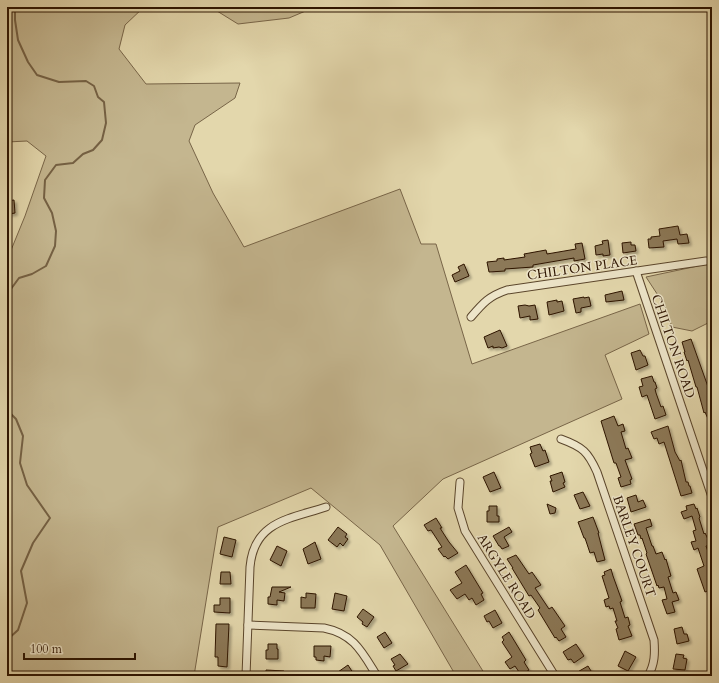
<svg xmlns="http://www.w3.org/2000/svg" width="719" height="683" viewBox="0 0 719 683" font-family="Cardo,serif">
<style>
.green{fill:#c4b68f;stroke:#786548}
.lines{fill:none;stroke-linecap:round;stroke-linejoin:round}
.stream{stroke:#756144;stroke-width:2}
.building{fill:#8c7959;stroke:#2d1400;filter:url(#shadow)}
.minor-casing{stroke:#5a452b;stroke-width:9}
.minor{stroke:#ede5c9;stroke-width:7}
.labels{text-anchor:middle;stroke-width:3;stroke-linejoin:round;paint-order:stroke}
.street-label{font-size:13px;fill:#2d1400;stroke:#ede5c9}
</style>
<defs>
<filter id="shadow"><feDropShadow dx="2.5" dy="2.5" stdDeviation="1" flood-color="#0004"/></filter>
</defs>
<rect width="100%" height="100%" fill="#e3d7ac"/>
<filter id="stains"><feTurbulence type="fractalNoise" baseFrequency=".005" numOctaves="4"/><feColorMatrix values="0 0 0 0 .2 0 0 0 0 .09 0 0 0 0 .02 0 0 0 .5 -.17"/></filter>
<radialGradient id="worn" r=".72"><stop offset=".6" stop-color="#630" stop-opacity="0"/><stop offset="1" stop-color="#630" stop-opacity=".3"/></radialGradient>
<!-- green -->
<g class="green">
<path d="M7,7h137l-19,18 -6,24 27,35 94,-1 -5,15 -40,27 -6,16 24,52 31,54 156,-58 21,55h15l36,120 168,-60 9,30 -44,21 17,44 -179,80 -50,47 93,150h-30l-76,-131 -69,-57 -93,39 -24,149h-187v-416l18,-44 21,-60 -19,-15 -20,1z"/>
<path d="M203,7h112l-26,11 -51,6 -21,-13z"/>
<path d="M712,263v58l-20,10 -20,-4 -7,-21 -19,-29z"/>
</g>
<g class="lines">
<!-- stream -->
<g class="stream">
<path d="M7,299l1,-6 11,-15 13,-4 14,-8 9,-20 1,-15 -4,-18 -8,-15 1,-18 11,-15 17,-2 10,-9 10,-4 9,-10 4,-17 -2,-21 -6,-5 -4,-11 -8,-5 -27,1 -22,-7 -9,-13 -10,-22 -3,-20v-13"/>
<path d="M7,410l9,9 7,17 -3,27 7,22 23,33 -17,25 -12,28 6,32 -9,27 -11,10"/>
</g>
</g>
<!-- building -->
<g class="building">
<path d="M14,200l1,13 -6,1v-5h-2v-8z"/>
<path d="M678,226l2,9 7,-1 2,9 -11,1 -1,-5 -14,2 1,6 -15,1 -1,-9h3v-2l9,-1 -1,-7z"/>
<path d="M608,240l2,15 -7,1v-2l-7,1 -1,-9 8,-2 -1,-3z"/>
<path d="M631,242v3h4l1,6 -13,2 -1,-10z"/>
<path d="M582,243l3,16 -11,2v-3l-41,7v2l-28,2v2l-16,1 -2,-10 10,-1v-2l7,-1v2l21,-3 -1,-3 22,-4 1,4 29,-5 -1,-5z"/>
<path d="M464,264l5,12 -14,6 -3,-7 8,-4 -2,-4z"/>
<path d="M622,291l2,9 -18,2 -1,-7z"/>
<path d="M584,297v1l5,-1 2,9 -10,2v4l-5,1 -3,-14z"/>
<path d="M557,300v2l5,-1 2,10 -15,4 -2,-13z"/>
<path d="M525,305l4,1 6,-1 3,14 -8,1v-4l-10,2 -2,-12z"/>
<path d="M500,330l7,16 -5,2 -3,-1 -6,1v-2l-5,2 -4,-11z"/>
<path d="M691,339l21,59v30l-7,-16 -1,1 -7,-26h-1l-8,-27 -1,1 -3,-9h1l-3,-10z"/>
<path d="M640,350l3,6h2l3,9 -12,5 -5,-17z"/>
<path d="M652,376l2,6h1l2,6 -2,1 1,4 5,14 2,-1 3,9 -11,4 -8,-24 -5,2 -3,-10 4,-1 -2,-7z"/>
<path d="M614,416l4,10 5,-2 2,7 -4,1 5,17 2,-1 4,10 -7,2 7,19 -2,1 1,4 -10,3 -3,-9 3,-1 -5,-14h-2l-13,-42z"/>
<path d="M668,426l7,26 5,9 1,-1 5,22h2l1,4h1l2,7 -11,3 -17,-54 -5,2 -2,-6 -3,1 -3,-7z"/>
<path d="M540,444l3,7 2,-1 4,12 -14,5 -5,-13 2,-1 -2,-6z"/>
<path d="M494,472l7,16 -11,4 -7,-15z"/>
<path d="M562,472l3,10 -2,1 2,4 -12,5 -3,-11h2l-2,-5z"/>
<path d="M583,492l7,14 -10,3 -6,-14z"/>
<path d="M636,495l2,7 5,-2 3,7 -15,5 -4,-14z"/>
<path d="M547,504l9,4 -1,5 -5,1z"/>
<path d="M694,504l2,5 1,-1 3,9 -1,1 5,16 1,-1 2,4 3,8 -4,1 6,17v26l-7,3 -8,-23 7,-3 -6,-18 -4,2 -3,-8 5,-1 -3,-10 3,-1 -4,-14 -8,3 -3,-7 6,-2 -1,-4z"/>
<path d="M489,506h8v10h2v6h-12v-11h2z"/>
<path d="M593,517l6,16h-1l7,27 -8,2 -3,-10 -4,1 -5,-15h-1l-6,-16z"/>
<path d="M436,518l6,10h-2l9,14 9,11 -10,6 -3,-3 -1,1 -6,-8 4,-2 -11,-17 -3,1 -4,-6z"/>
<path d="M650,519l2,7 -6,2 6,18h1l3,8 6,-2 3,8 1,-1 5,17 -3,1 5,16 3,-1 3,8 -7,2 3,10 -8,2 -5,-14 5,-1 -3,-12 -5,1 -1,-3 -1,1 -11,-32 1,-1 -5,-15 -1,1 -1,-4h-2l-4,-11z"/>
<path d="M338,527l9,7 -2,3 3,2 -5,7 -3,-3 -3,4 -9,-7z"/>
<path d="M509,527l3,5 -8,5 5,9 -7,3 -2,-3h-1l-6,-10z"/>
<path d="M224,537l12,3 -4,17 -12,-3z"/>
<path d="M315,542l6,17 -13,5 -5,-15z"/>
<path d="M277,546l10,5 -6,15 -11,-6z"/>
<path d="M516,555l13,19 3,-2 9,13 -6,3 14,21 3,-2 13,19 -4,3 5,8 -7,4 -3,-4 -1,1 -17,-28 2,-2 -9,-13 -2,1 -17,-28h1l-6,-9z"/>
<path d="M466,565l17,28 -2,1 3,6 -8,5 -4,-7 -3,2 -4,-6 -8,5 -7,-9 12,-7 -7,-11z"/>
<path d="M611,569l2,7 9,25 -2,1 5,16 3,-1 2,8 -2,1 4,10 -13,4 -3,-11 2,-1 -3,-7h2l-4,-13 -3,1 -1,-3 -3,1 -2,-7 5,-2 -7,-22 3,-1 -1,-3z"/>
<path d="M221,572h9l1,12h-11z"/>
<path d="M272,587h19l-12,5 6,1 -1,8 -7,-1v5l-9,-1v-7h2z"/>
<path d="M306,593l10,1 -1,14h-14v-11l5,1z"/>
<path d="M335,593l12,3 -3,15 -12,-2z"/>
<path d="M220,598h10v15l-16,-1v-7h6z"/>
<path d="M363,609l11,8 -7,10 -5,-3 1,-2 -6,-5z"/>
<path d="M495,610l7,13 -9,5 -4,-7 -2,1 -3,-6z"/>
<path d="M216,624h13l-2,43 -9,-1v-9h-3z"/>
<path d="M682,627l2,7h3l2,7 -12,3 -3,-15z"/>
<path d="M385,632l7,11 -8,5 -7,-11z"/>
<path d="M509,632l17,28 -2,2 5,8 -8,5 -6,-9 -5,3 -5,-7 7,-5 -10,-15 2,-2 -2,-3z"/>
<path d="M268,644h9v5h1v10h-12v-9h2z"/>
<path d="M576,644l8,12 -10,7 -3,-4 -3,1 -5,-8z"/>
<path d="M314,646h17l-1,11 -6,-1v5l-8,-1v-3h-2z"/>
<path d="M625,651l11,6 -8,14 -10,-5z"/>
<path d="M400,654l8,10 -12,7 -3,-5 2,-1 -4,-6z"/>
<path d="M676,654l8,1 -1,3 4,1 -2,11 -12,-1z"/>
<path d="M348,665l7,11h-14l-3,-4z"/>
<path d="M588,666l6,10h-23l10,-6z"/>
<path d="M266,670l18,1v5h-18z"/>
</g>
<g class="lines">
<defs>
<g id="minor">
<path d="M636,271l76,226"/>
<path d="M471,317c12,-14 18,-21 36,-27l199,-29"/>
<path d="M561,439c22,8 27,13 36,33l57,168c1,13 1,24 -6,36"/>
<path d="M460,482l-2,26 7,23 90,145"/>
<path d="M248,625l76,3c30,6 38,24 53,48"/>
<path d="M246,676l4,-109c4,-46 40,-48 76,-60"/>
</g>
</defs>
<!-- minor casing -->
<use href="#minor" class="minor-casing"/>
<!-- minor -->
<use href="#minor" class="minor"/>
</g>
<g class="labels">
<!-- street labels -->
<g class="street-label">
<text transform="translate(582 267) rotate(-8)" y="5">CHILTON PLACE</text>
<text transform="translate(674 346) rotate(71)" y="5">CHILTON ROAD</text>
<text transform="translate(635 546) rotate(71)" y="5">BARLEY COURT</text>
<text transform="translate(507 576) rotate(58)" y="5">ARGYLE ROAD</text>
</g>
</g>
<!-- margin -->
<rect width="719" height="683" fill="none" stroke="#e3d7ac" stroke-width="24"/>
<rect x="8" y="8" width="703" height="667" fill="none" stroke="#2d1400" stroke-width="2"/>
<rect x="12" y="12" width="695" height="659" fill="none" stroke="#2d1400"/>
<!-- scale -->
<path d="M24 653v6h111v-6" fill="none" stroke="#2d1400" stroke-width="2"/>
<text x="30" y="653" font-size="12" fill="#2d1400" stroke="#ede5c9" stroke-width="3" paint-order="stroke">100 m</text>
<rect width="100%" height="100%" filter="url(#stains)"/>
<rect width="100%" height="100%" fill="url(#worn)"/>
</svg>
